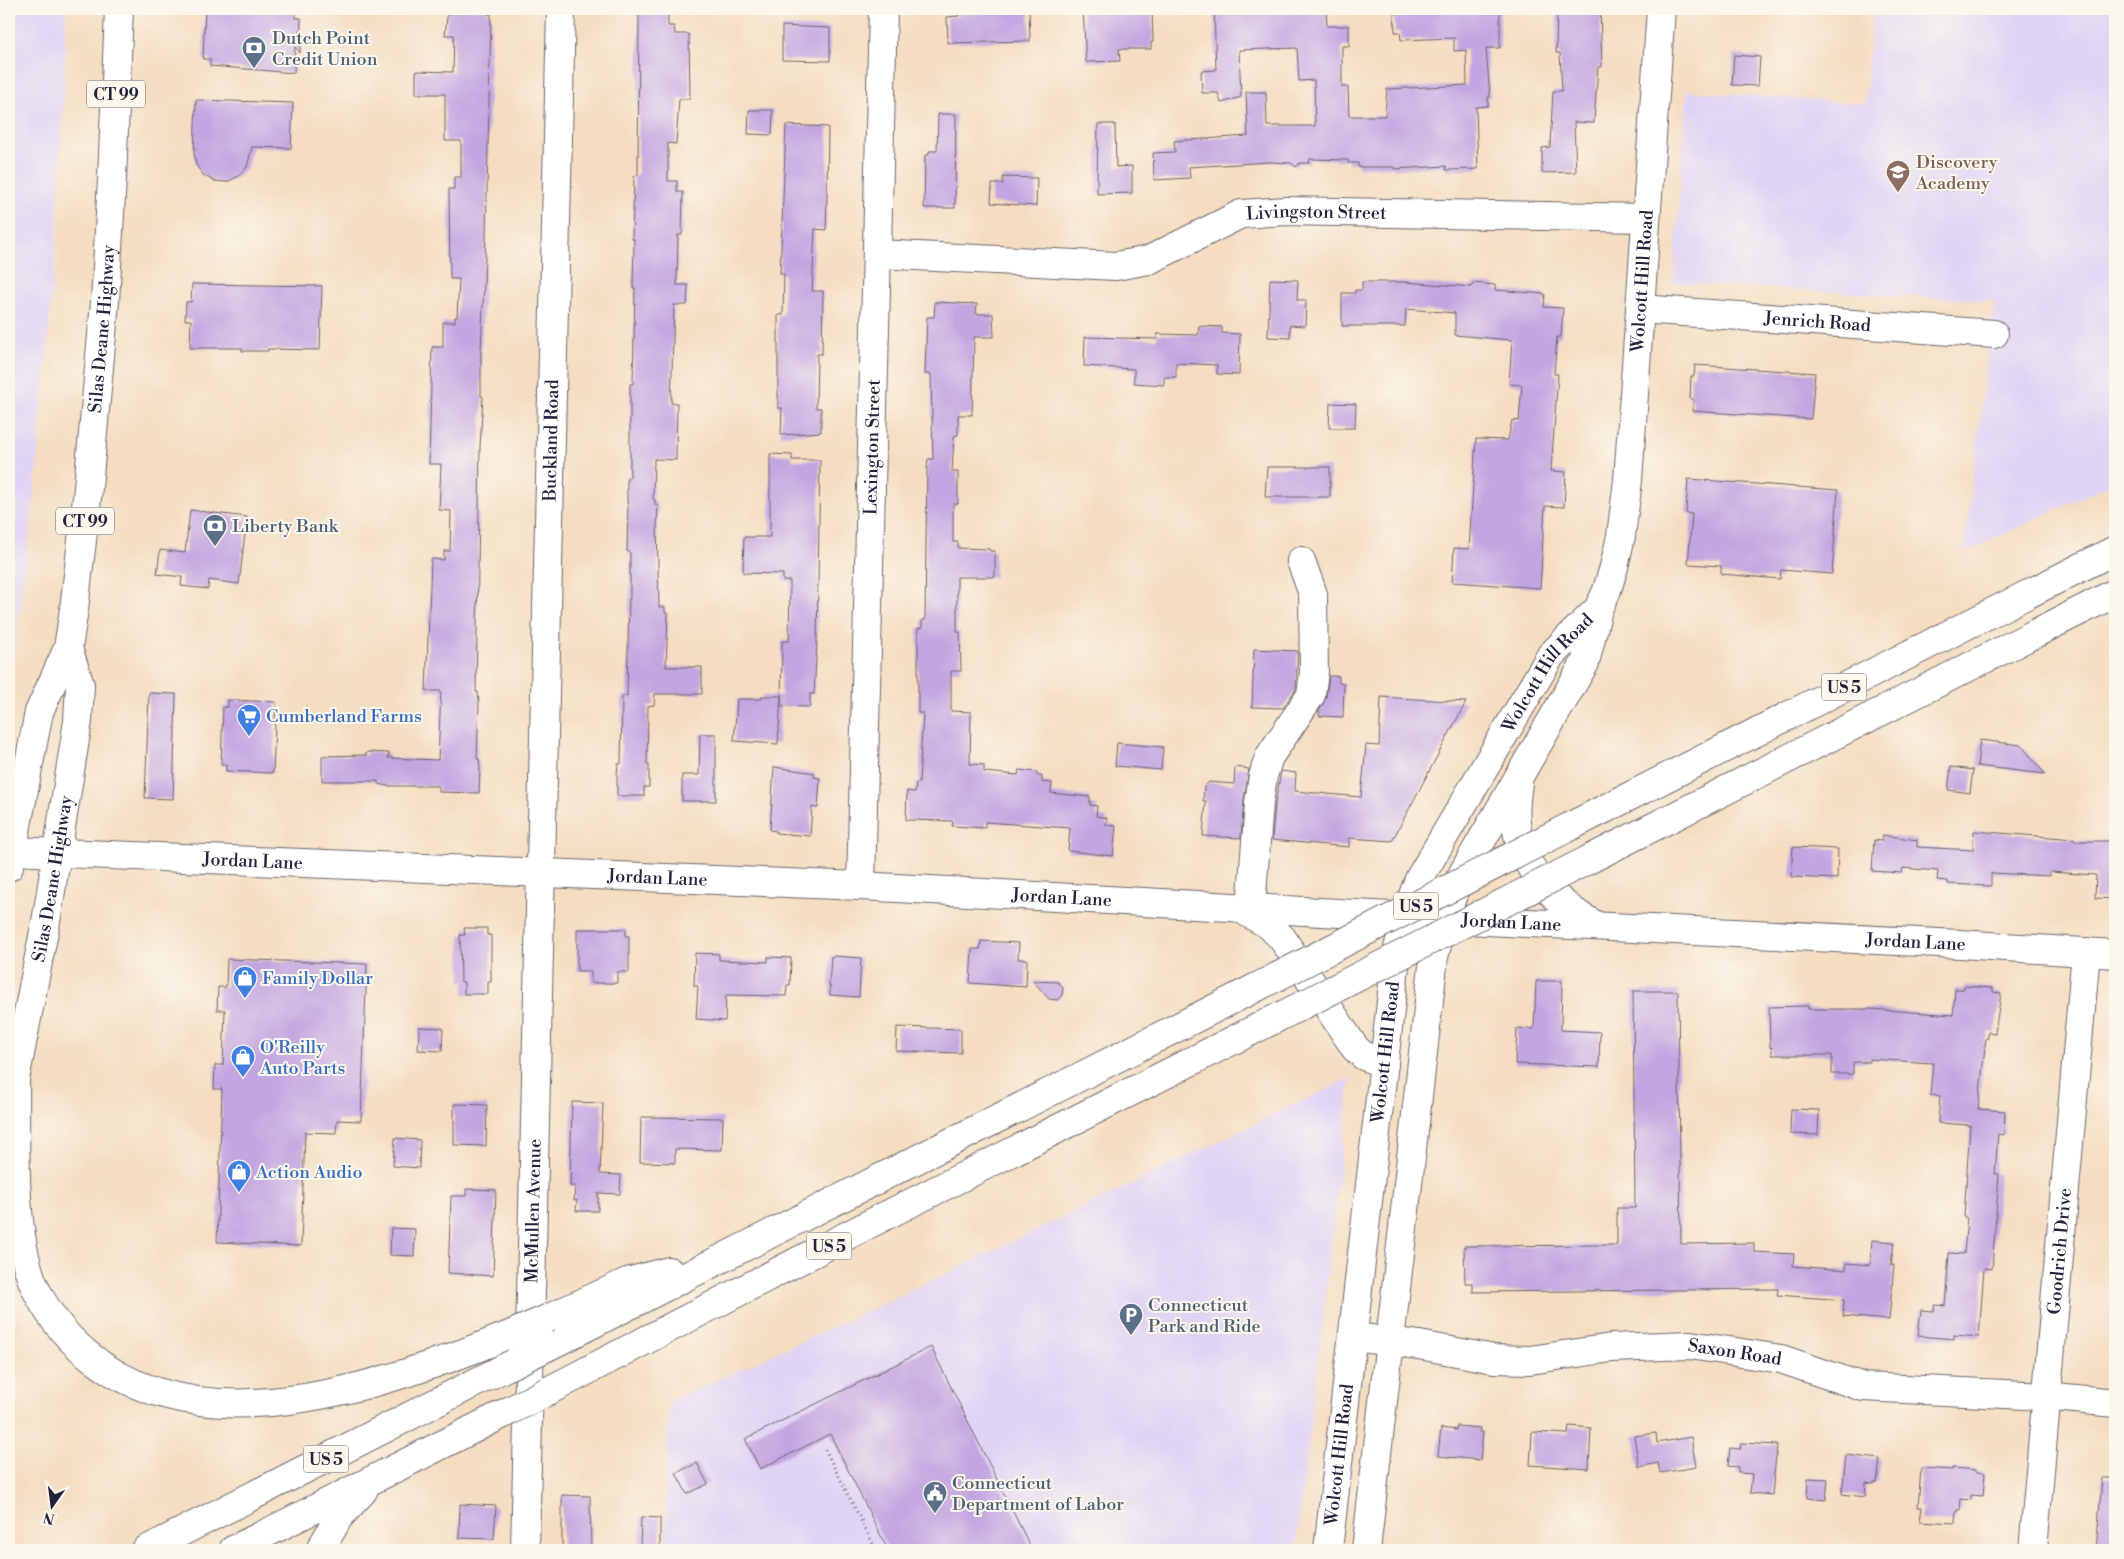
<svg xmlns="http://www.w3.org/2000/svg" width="2124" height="1559" viewBox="0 0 2124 1559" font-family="'Libre Bodoni',serif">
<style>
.built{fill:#e0d4f4}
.building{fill:#c2a6e0}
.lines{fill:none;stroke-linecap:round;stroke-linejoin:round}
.minor-casing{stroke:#6c636a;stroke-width:30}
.major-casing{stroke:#6c636a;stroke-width:30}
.highway-casing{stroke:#6c636a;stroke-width:30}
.path{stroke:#6c636a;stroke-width:3;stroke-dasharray:1 4;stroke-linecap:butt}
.minor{stroke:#fff;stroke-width:28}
.major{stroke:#fff;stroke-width:28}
.highway{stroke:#fff;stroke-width:28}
.highway-bridge-casing{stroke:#6c636a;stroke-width:30;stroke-linecap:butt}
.highway-bridge{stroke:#fff;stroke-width:28}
.labels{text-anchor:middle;stroke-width:4;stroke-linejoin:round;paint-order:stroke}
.shield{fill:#fbf7ec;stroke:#636270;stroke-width:1}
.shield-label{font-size:16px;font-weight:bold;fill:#22223b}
.service-label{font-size:18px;fill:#4e5e75;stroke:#fbf7ec;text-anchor:start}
.education-label{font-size:18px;fill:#785e54;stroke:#fbf7ec;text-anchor:start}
.street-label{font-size:18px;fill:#22223b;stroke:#fbf7ec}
.shop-label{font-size:18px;fill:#366cbe;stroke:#fbf7ec;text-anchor:start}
</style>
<rect width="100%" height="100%" fill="#fbf7ec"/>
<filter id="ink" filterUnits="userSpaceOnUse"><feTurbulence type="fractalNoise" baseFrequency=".02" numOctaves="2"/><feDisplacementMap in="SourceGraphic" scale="10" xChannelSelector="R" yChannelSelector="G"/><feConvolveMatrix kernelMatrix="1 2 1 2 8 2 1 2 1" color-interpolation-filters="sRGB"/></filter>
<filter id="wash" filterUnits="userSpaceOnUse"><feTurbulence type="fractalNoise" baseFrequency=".0096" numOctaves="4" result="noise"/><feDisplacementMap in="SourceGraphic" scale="20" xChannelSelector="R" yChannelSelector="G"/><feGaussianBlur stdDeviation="1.12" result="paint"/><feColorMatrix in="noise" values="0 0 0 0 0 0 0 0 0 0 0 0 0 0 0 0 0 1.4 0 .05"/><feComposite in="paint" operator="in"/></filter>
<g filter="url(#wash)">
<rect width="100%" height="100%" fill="#f4ddc1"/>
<!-- built -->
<g class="built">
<path d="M9,9h57l-2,81 -10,182 -20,223 -25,197z"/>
<path d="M1873,9h242v473l-151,71 30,-252 -321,-18 14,-192 178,13z"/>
<path d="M1350,1078l-54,472h-631l4,-148 212,-97z"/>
</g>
<g id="blocks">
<!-- building -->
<g class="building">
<path d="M205,9h91v9h5l-1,35 -5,-7 -1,27 -84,-7v-7h-7z"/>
<path d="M448,9h40v5h3l-5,222 -5,115v45l2,1 -3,49 -4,246h2l1,9 -2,58h2l1,10 -1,24 -40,-1v-6h-51l-10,-2v-3h-56v-25l44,-1 1,-3 22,1 -1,5 50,2 3,-69h-15l5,-132 13,1v-9h6l1,-40 -12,-1 2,-46h-12l3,-117h11v-25h12v-5h2l2,-38h-9l-1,-90h5v-12h7v-36h-16v-47h-29v-23l37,1 1,-37h-9z"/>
<path d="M642,9h26v17h6l1,8h14l1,65h-11l-3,45 -8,-1v38h9v11h6l-1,43h-4l-1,50h11l-1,20h-13l-3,98h6l-1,57 -22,-1 -1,40 2,1v5h3l-1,20 2,82h6v6h3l-2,54h36v27h-47l-1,11 -6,1 -1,58h2v23h-5v9h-27v-22l1,-10h3l1,-68h5l2,-97h1v-46l-3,-2 1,-48h-1v-26h3v-93h3l2,-96h-2l1,-49h-2l2,-62 4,-3 1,-160h3z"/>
<path d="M1004,9h25l1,32 -82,2 -1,-26 12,-1v-4l45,-1z"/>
<path d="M1083,9h69l1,33h-2v7h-32l1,12 -34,1z"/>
<path d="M1214,9h112l1,17h22v20h-7v41h6l1,29h36l2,-27 80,-4 -1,-35 -12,1v-13l-53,2 -1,-8h-5l-1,-23h106v39h-14l4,49h-2v9l-12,1 2,62 -32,1v-4l-52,3v-2h-36v-4h-10v-3l-38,-1 -1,4h-9l-4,4 -5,-4 -21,-1 -81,5 1,11 -36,2 -1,-27 22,-1 -1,-11 74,-5 -2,-44h20l1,34h48l-1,-46 -15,1 -2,-33 -58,2 2,47 -20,6 -3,-10h-16l-1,-22 15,-1z"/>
<path d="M1557,9h43l2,58h-4l-4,56 -20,-1 2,50 -34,1v-25l8,-1 3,-56h9l-2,-38h-4z"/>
<path d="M782,26l48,2v33l-48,-1z"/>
<path d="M1734,55l26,2 -2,29 -26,-1z"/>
<path d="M196,100l97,3 -2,45 -39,-1 -5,20 -8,9 -12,6 -13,-1 -11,-6 -7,-10 -2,-12z"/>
<path d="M749,110h24l-1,25 -24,-1z"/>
<path d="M938,114h18l-1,94h-31l1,-53h4v-4h8z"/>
<path d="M1098,124h17l1,43 16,-1v27l-35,1z"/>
<path d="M786,125l42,2 -1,70 -1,33 -11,-1 -3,62h11l-1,63h-5l-1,54h5v24l-40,3 1,-27h-4v-93h5l1,-41h-4z"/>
<path d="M1003,177l34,1 -1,28 -45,-3 1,-19h11z"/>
<path d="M1270,279l28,1 -1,20h9l-1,26 -15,-1v13l-22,-1z"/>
<path d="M1362,282h42l68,5 1,-4 22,2v5l50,4 -1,13 19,1 -2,29h-4l-3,37h4l-7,97 15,1 -2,35 -19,-1 -5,82 -88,-6 2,-34 15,1 7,-110 32,1 4,-20 7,1 3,-36 -13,-1 3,-44 -57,-5v-22l-49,-4 -1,17h-63v-33h13v-3h7z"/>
<path d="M192,284l130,2 -2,64 -52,-1v2h-26v-3h-52l1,-28h-6l1,-18h5z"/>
<path d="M935,302l42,2 -1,10h17l1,23h-20l-2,78h-14v20l-4,1 -2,36h6v32h-5v38h5v6l31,1 1,2h5v26h-38v55h3l1,39h-10v40l20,1 -1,52 14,1v7l34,3 1,-5 18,2v4h5v6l10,1 -1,10 39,4v8l7,1 -1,10 11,2 -1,7 10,1 -3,30 -45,-5 2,-23 -85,-6v6l-33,-2 1,-5 -47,-1 1,-29 8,1 1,-9h3l4,-70h-5v-85h4v-8h3l2,-152 1,-9h5l-2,-85h-6l2,-57h7z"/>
<path d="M1199,326l23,1v6l18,1 -1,41 -22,-1v-9l-41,-2v14h-12v8l-30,-2v-14l-50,-3 1,-29 72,2v-5l41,1z"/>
<path d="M1695,365l120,8 -4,46 -119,-8 1,-12h-3l1,-23h3z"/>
<path d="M1330,403l26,1 -1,24h-26z"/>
<path d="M770,454l22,1v5h28l-3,181 -3,53h-4v13l-29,-1 1,-65h7l1,-60h-7v-7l-40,-1 1,-36h26z"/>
<path d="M1267,467h63v30h-65z"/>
<path d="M1688,479l150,11 -6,84 -51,-4 -1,9 -59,-5v-8l-33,-2 4,-50 -6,-1z"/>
<path d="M190,510l57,7 -8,67 -30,-4 -1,9 -27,-3 1,-9 -25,-3 3,-24 25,3z"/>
<path d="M1254,649l44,2 -2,38 -13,19 -31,-1z"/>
<path d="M1329,676h10v7l5,1 -1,33 -24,-1v-5l7,-14z"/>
<path d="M149,693l27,1 -3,105 -28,-1z"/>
<path d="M762,696h19l-3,48 -44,-3 3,-42h25z"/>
<path d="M1381,697l85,5 -74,139 -43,-3v9l-77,-7 3,-36 6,-33 15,2 -1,18 66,6 5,-52 13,1z"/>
<path d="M228,700l48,2 -3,71 -47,-2v-6h-5l2,-58h5z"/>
<path d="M700,734h16v67h-34v-26h17z"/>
<path d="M1980,740l41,5 24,29 -68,-8z"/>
<path d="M1117,743l46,4 -2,23 -46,-4z"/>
<path d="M774,767l41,6 -1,4 6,1 -2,30 -6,-1 -2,29 -34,-3v-2l-6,-1z"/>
<path d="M1235,767l14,2 -5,31 -3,38 -38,-2 3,-35h-3l1,-14 5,-5 25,2z"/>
<path d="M1951,767l22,3 -3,23 -22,-3z"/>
<path d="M1974,831l101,8v2h40v58l-20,-1 1,-23 -46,-3v4l-59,-3v13l-43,-2v-3l-11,-1 1,-9 -35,-3 -1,5 -30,-2 2,-31 8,1 1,-6 34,5v7l56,3z"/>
<path d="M1793,847l45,2 -1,30 -46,-2z"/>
<path d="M464,928h23v7h4v47h-3v12h-24v-12h-3l-1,-47h5z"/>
<path d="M577,929h49v7h3v36h-12v11h-26v-12h-14z"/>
<path d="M981,941l38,2 -1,16h9l-1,28 -56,-4 2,-34h8z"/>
<path d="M695,953l24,1v6l49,2v-5l23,1 -1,27h-3l-1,11 -60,-1 -1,26 -29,-2 2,-33h-4z"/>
<path d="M834,956l27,2 -2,39 -29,-2v-9h-1l2,-29z"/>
<path d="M227,959l140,5 -6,157 -24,-1 -1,13 -31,-1 -4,114 -84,-4 5,-153h-8l1,-24h8l2,-55h-8l1,-23h8z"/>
<path d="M1033,981l25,1 5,6 -1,7 -5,5 -8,-1z"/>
<path d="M1536,981h26l-1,49 39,2 -1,35 -84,-3 2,-36 17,1z"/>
<path d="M1964,986l29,2v4l8,1 -6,40 -7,-1v6h-2l-8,71 27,2 -1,24 -6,-1 -3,40h4l-7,95 -8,-1 -5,69 -25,-2v4l-36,-3 3,-26 13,1 1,-6 10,1 4,-53 15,1 3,-36 -3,-1 6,-92 -32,-2 2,-27 -10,-1 3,-32 -64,-4v3h-16v12h-21v-19h-60v-8l-2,1 -1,-41 39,-1v3h63l82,6 2,-26h9z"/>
<path d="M1633,991h45l3,253 73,-1v9l40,2 -1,12 53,4v-7l24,2 2,-25 22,2 -3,23h3l-5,55 -46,-4 1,-16 -67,-5 1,-6 -305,3v-9h-8l-1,-37 153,-1v-37h18z"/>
<path d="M419,1027l24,1 -1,23 -24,-1z"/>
<path d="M897,1027l64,2v24l-65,-2z"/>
<path d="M572,1102l31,1 -3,71 21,1 -1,19 -22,-1v18h-22l1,-11 -3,1 1,-15h-5z"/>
<path d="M454,1104l33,1 -1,41 -32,-1z"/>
<path d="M1791,1109l28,1 -1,25 -28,-1z"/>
<path d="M641,1117l82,1 -1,32 -47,-1v14l-35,-1z"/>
<path d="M395,1138l25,2 -1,28 -26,-2z"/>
<path d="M466,1189l30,1 -3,86 -45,-3 3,-77h15z"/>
<path d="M391,1228l24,1 -1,27 -24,-1z"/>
<path d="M931,1347l101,203h-144l-58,-116 -70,35 -15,-30z"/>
<path d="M1457,1426l23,2 -1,4h4l-3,28 -42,-4 3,-28 15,2z"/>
<path d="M1569,1426l22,2 -2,41 -59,-4 2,-33 36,2z"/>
<path d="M1656,1433l1,10 34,-6 5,30 -36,6 -2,-10 -19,4 -5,-31z"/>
<path d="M1741,1443l36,2 -5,50 -22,-2 2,-19 -14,-1v-6l-10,-1 2,-18 10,1z"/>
<path d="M1846,1455l34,4 -3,23h-3v2l-8,-1 -1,14 -23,-3z"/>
<path d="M697,1463l11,21 -21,10 -11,-21z"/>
<path d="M1921,1468l31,2v-2l24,2v2l9,1 -2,23 -12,-1v5l-10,-1 -1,11h-4l-1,13 -35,-2 2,-14h-4z"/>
<path d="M1808,1478l20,1 -2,21 -19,-2z"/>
<path d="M2102,1478h13v72h-19z"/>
<path d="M562,1495l28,1 1,54h-29z"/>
<path d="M460,1504l36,2 -2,33 -35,-1z"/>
<path d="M641,1517l19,1v32h-20z"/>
</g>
</g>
</g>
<g filter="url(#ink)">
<use href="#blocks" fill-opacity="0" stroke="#6c636a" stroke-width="1"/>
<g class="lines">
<defs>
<g id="minor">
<path id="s1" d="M877,254l239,12 33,-6 92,-46 45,-3 360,7"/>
<path id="s2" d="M1640,309l354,25"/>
<path id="s3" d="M861,886l22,-877"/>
<path d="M1251,908l8,-106 4,-26 6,-19 42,-62 3,-23 -1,-78 -12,-33"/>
<path id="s4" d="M1405,917l14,-38 132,-224 47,-46"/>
<path id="s5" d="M1444,919l13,-35 11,-20 117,-201 13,-54 8,-16 8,-26 7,-31 7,-56 33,-471"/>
<path id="s6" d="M1353,1337l66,8 75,14 36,1 81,-12 79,-3 91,14 82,28 183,9 69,7"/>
<path id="s7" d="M525,1550l36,-1541"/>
<path id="s8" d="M2033,1550l53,-598"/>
</g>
<g id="major">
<path d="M1519,776c-2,15 -5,30 -3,46 4,48 41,82 81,104"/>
<path id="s9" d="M12,851l849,35 583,33 516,25 155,10"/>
<path id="s10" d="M9,867l30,-155 29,-64 6,-39 13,-111 18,-196 7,-123 7,-170"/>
<path d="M1241,909l28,16 13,13 73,110 9,8 20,8"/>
<path id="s11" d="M11,1100l36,-184 31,-195 2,-36 -12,-37"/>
<path id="s12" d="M1328,1550l68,-592 9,-41"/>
<path d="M1366,1550l68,-593 10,-38"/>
</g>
<g id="highway">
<path d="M1573,825l542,-275"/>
<path d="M1590,859l525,-266"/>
<path d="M15,1077c1,60 -4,150 18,206 12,27 31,52 54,71 114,96 298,31 420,-18"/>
<path d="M549,1318l78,-36 42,-11"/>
<path d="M549,1346l710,-360"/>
<path d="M548,1391l331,-172 396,-200"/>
<path d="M146,1550l360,-183"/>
<path d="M233,1550l272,-137"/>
<path d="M320,1550l19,-33 24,-26"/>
</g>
</defs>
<!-- minor casing -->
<use href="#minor" class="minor-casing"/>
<!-- major casing -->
<use href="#major" class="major-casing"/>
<!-- highway casing -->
<use href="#highway" class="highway-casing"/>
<!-- path -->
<path class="path" d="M825,1449l51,101"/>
<!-- minor -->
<use href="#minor" class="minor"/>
<!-- major -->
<use href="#major" class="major"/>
<!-- highway -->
<use href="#highway" class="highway"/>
<defs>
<g id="highway-bridge">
<path d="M1259,986l314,-161"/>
<path d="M1275,1019l315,-160"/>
<path d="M507,1336l42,-18"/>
<path d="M506,1367l43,-21"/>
<path d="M505,1413l43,-22"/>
</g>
</defs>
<!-- highway-bridge casing -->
<use href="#highway-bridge" class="highway-bridge-casing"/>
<!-- highway-bridge -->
<use href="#highway-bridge" class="highway-bridge"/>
</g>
</g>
<!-- icons -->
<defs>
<symbol id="bank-pin" viewBox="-11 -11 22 30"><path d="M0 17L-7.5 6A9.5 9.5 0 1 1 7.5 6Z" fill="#5c6f8a" stroke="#fbf7ec"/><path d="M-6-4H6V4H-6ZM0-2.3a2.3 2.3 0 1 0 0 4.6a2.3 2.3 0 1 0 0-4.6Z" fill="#fff"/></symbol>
<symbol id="school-pin" viewBox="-11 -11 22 30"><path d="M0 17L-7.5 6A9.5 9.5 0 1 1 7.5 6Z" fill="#8d6e63" stroke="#fbf7ec"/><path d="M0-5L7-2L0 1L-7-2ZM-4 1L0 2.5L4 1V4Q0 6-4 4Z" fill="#fff"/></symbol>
<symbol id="supermarket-pin" viewBox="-11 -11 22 30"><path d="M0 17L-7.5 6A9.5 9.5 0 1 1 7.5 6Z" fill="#3f7fe0" stroke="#fbf7ec"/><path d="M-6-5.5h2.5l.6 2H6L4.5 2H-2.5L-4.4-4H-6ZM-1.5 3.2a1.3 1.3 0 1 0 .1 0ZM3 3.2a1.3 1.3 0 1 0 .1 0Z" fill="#fff"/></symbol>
<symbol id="shop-pin" viewBox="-11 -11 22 30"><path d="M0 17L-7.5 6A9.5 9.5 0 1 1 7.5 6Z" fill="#3f7fe0" stroke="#fbf7ec"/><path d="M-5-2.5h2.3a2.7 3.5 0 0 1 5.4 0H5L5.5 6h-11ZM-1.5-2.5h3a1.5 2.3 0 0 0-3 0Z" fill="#fff"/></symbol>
<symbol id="parking-pin" viewBox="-11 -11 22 30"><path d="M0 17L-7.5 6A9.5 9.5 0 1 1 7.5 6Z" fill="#5c6f8a" stroke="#fbf7ec"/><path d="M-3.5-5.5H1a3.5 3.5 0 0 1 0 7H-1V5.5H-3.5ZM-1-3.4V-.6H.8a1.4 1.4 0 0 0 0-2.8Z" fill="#fff"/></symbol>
<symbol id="civic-pin" viewBox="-11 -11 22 30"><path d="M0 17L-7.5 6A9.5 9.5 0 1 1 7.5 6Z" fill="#5c6f8a" stroke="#fbf7ec"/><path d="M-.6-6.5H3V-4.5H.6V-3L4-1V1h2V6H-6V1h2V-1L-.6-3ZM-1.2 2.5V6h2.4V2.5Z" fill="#fff"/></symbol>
</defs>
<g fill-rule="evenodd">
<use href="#bank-pin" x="240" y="34" width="28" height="38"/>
<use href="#school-pin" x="1884" y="158" width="28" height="38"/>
<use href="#bank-pin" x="201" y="512" width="28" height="38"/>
<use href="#supermarket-pin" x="235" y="702" width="28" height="38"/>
<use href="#shop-pin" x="231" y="964" width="28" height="38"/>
<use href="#shop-pin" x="229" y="1043" width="28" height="38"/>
<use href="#shop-pin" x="225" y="1158" width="28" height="38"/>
<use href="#parking-pin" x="1117" y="1301" width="28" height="38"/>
<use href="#civic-pin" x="921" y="1479" width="28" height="38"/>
</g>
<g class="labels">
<!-- shield labels -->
<g class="shield">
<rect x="87" y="80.5" width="58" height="27" rx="4"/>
<rect x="56" y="507.5" width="58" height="27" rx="4"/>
<rect x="1821.5" y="673.5" width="45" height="27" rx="4"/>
<rect x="1393.5" y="892.5" width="45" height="27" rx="4"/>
<rect x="806.5" y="1232.5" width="45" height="27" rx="4"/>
<rect x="303.5" y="1445.5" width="45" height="27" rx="4"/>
</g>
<g class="shield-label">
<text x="116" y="100">CT 99</text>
<text x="85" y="527">CT 99</text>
<text x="1844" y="693">US 5</text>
<text x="1416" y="912">US 5</text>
<text x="829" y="1252">US 5</text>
<text x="326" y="1465">US 5</text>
</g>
<!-- service labels -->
<g class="service-label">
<text x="272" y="44">Dutch Point<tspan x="272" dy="21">Credit Union</tspan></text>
<text x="232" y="532">Liberty Bank</text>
<text x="1148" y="1311">Connecticut<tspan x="1148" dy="21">Park and Ride</tspan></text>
<text x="952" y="1489">Connecticut<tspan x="952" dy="21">Department of Labor</tspan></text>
</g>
<!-- education labels -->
<g class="education-label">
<text x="1916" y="168">Discovery<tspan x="1916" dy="21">Academy</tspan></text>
</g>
<!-- street labels -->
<g class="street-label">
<text dy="6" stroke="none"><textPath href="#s1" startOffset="451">Livingston Street</textPath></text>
<text dy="6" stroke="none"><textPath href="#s5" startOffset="681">Wolcott Hill Road</textPath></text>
<text dy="6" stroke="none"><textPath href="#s2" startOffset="178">Jenrich Road</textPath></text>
<text dy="6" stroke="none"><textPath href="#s10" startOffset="549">Silas Deane Highway</textPath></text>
<text dy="6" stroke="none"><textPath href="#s7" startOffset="1110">Buckland Road</textPath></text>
<text dy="6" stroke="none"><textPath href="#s3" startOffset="439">Lexington Street</textPath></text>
<text dy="6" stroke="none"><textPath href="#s4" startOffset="284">Wolcott Hill Road</textPath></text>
<text dy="6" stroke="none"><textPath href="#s9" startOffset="241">Jordan Lane</textPath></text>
<text dy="6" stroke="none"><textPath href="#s9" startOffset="646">Jordan Lane</textPath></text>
<text dy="6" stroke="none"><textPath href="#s11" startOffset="225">Silas Deane Highway</textPath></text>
<text dy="6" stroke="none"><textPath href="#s9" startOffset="1051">Jordan Lane</textPath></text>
<text dy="6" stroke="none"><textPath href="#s9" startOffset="1501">Jordan Lane</textPath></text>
<text dy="6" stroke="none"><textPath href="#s9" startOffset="1906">Jordan Lane</textPath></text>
<text dy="6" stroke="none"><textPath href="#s12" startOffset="501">Wolcott Hill Road</textPath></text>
<text dy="6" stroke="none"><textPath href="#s7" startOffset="339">McMullen Avenue</textPath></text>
<text dy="6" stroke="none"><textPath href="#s8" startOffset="300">Goodrich Drive</textPath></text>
<text dy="6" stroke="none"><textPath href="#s6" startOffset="385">Saxon Road</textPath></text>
<text dy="6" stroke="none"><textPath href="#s12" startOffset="96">Wolcott Hill Road</textPath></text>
</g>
<!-- shop labels -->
<g class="shop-label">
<text x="266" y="722">Cumberland Farms</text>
<text x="262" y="984">Family Dollar</text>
<text x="260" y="1053">O'Reilly<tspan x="260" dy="21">Auto Parts</tspan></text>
<text x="256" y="1178">Action Audio</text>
</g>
</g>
<!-- margin -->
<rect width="2124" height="1559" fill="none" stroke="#fbf7ec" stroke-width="30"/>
<!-- north arrow -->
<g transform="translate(52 1506) rotate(194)" stroke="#fbf7ec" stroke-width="4" paint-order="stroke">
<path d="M0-4L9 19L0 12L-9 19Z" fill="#22223b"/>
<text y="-8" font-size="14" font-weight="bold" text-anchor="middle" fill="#22223b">N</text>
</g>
</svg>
